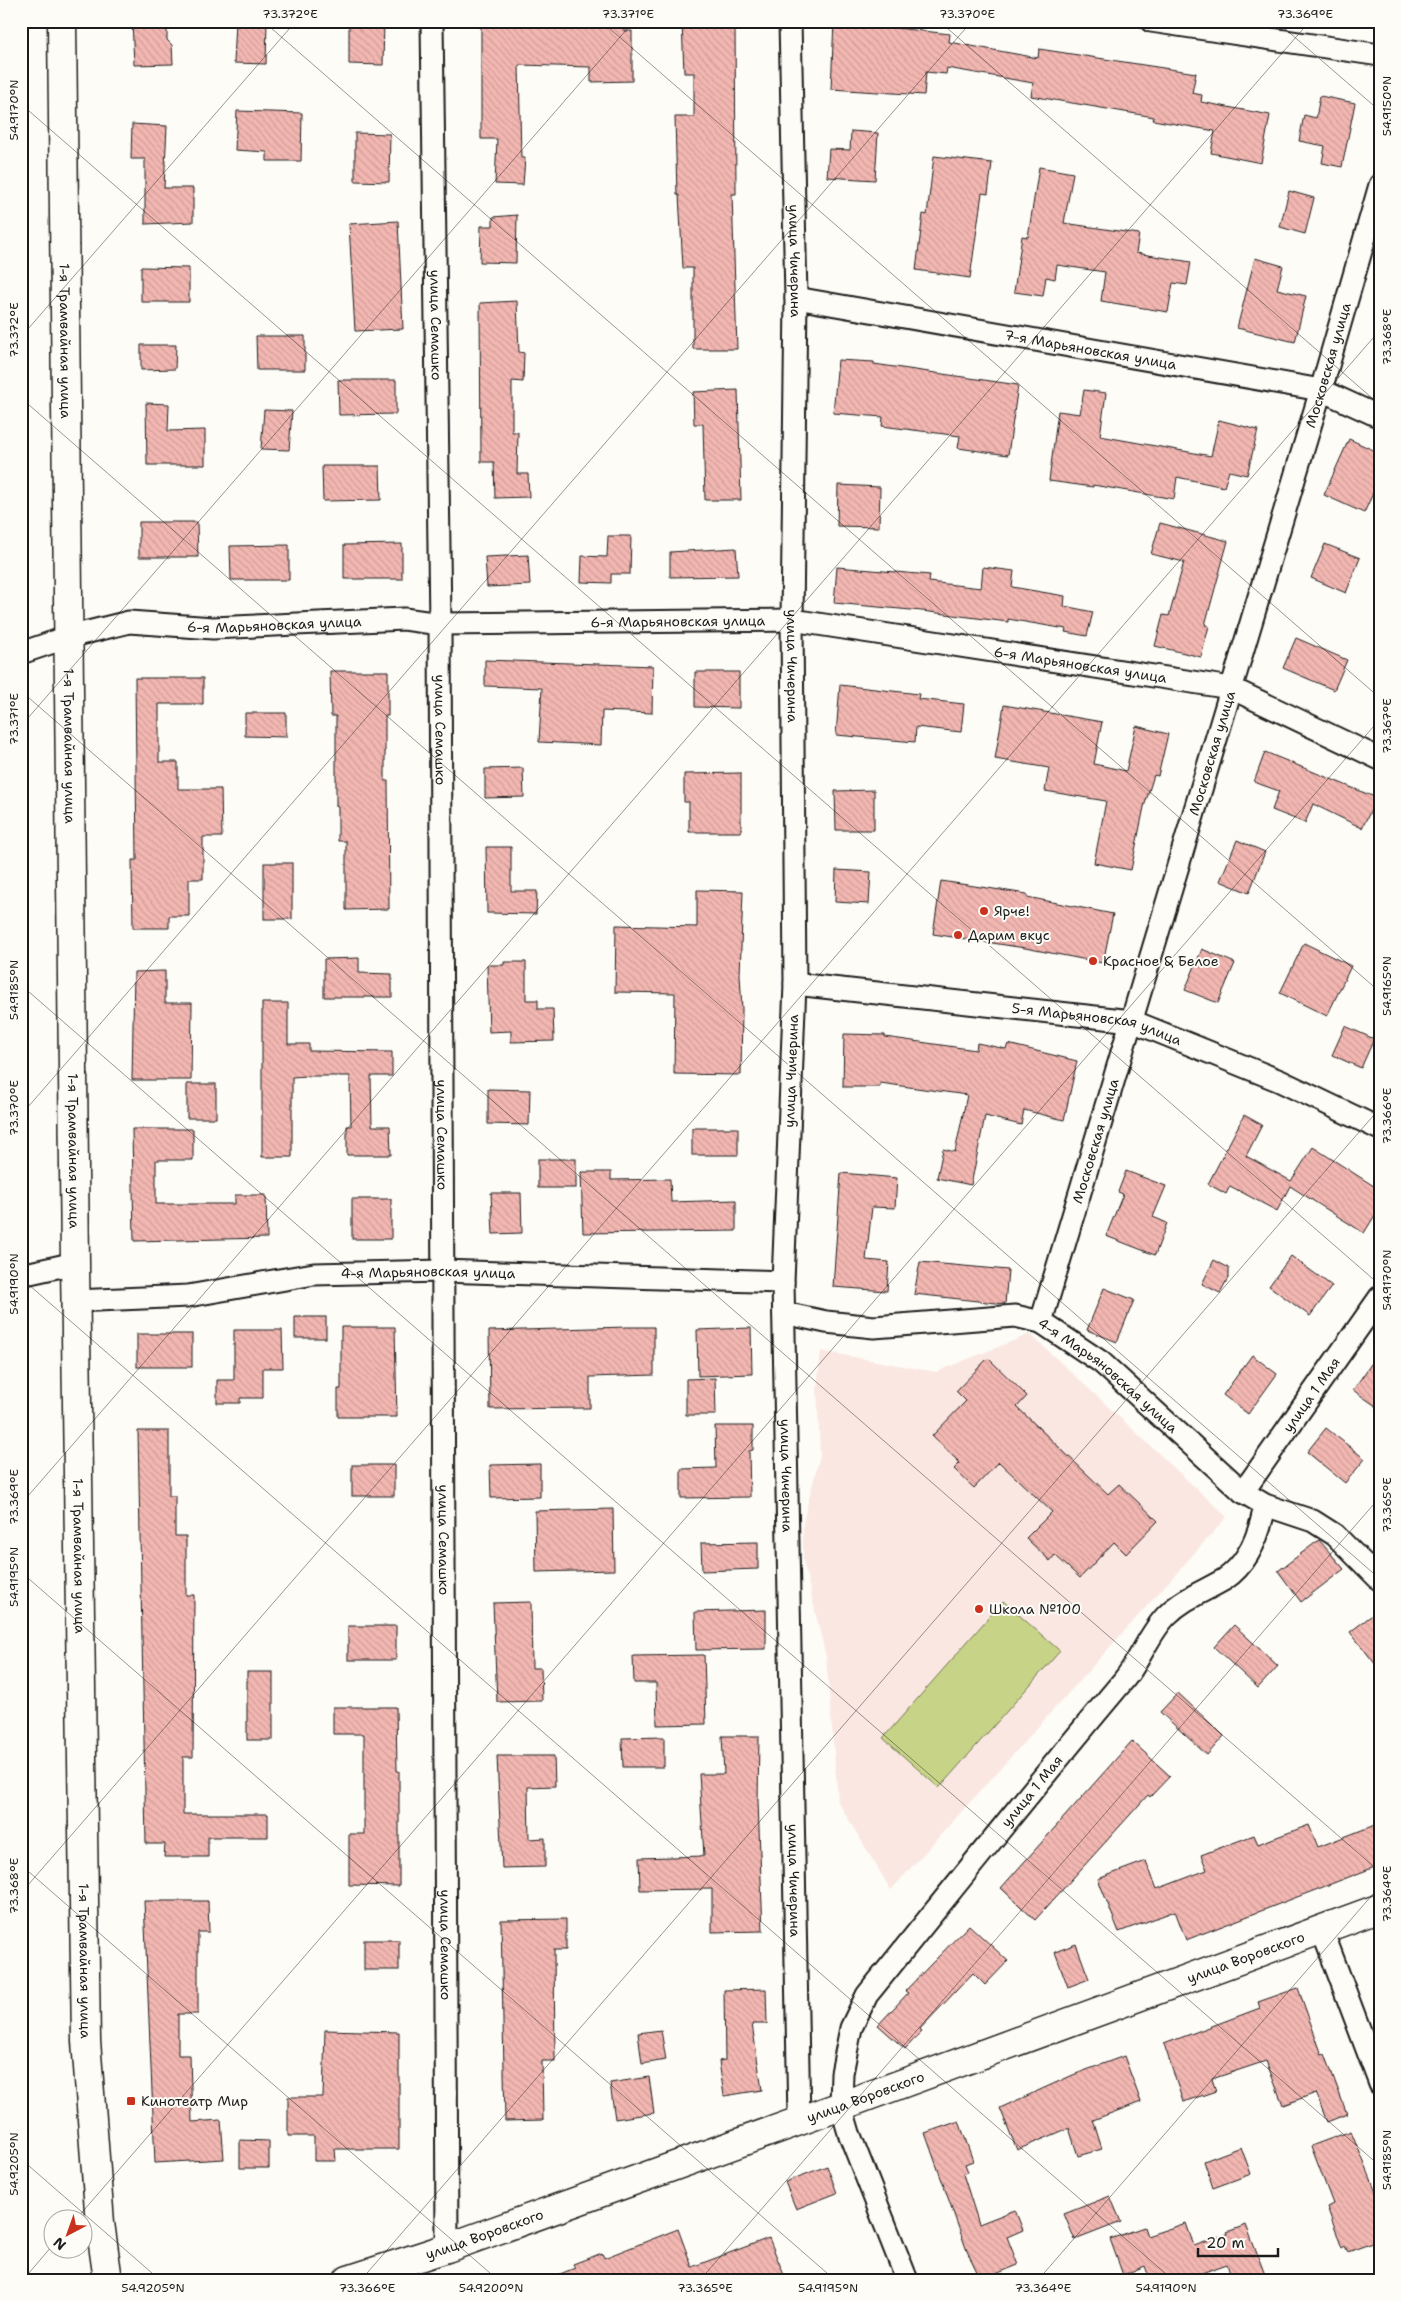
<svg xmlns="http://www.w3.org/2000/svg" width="1401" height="2301" viewBox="0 0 1401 2301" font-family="'Shantell Sans',sans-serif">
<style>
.built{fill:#fae7e2}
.park{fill:#c7d487;stroke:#727852}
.building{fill:url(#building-back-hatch);stroke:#1c1c1c}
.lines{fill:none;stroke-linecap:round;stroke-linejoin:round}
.minor-casing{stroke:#1c1c1c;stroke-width:25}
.primary-casing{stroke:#1c1c1c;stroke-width:31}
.minor{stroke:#fdfcf7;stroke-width:21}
.primary{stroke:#fdfcf7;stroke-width:28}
.ticks{fill:none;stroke:#1c1c1c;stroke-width:1;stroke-opacity:0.45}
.poi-dot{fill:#c8321e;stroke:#fdfcf7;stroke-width:2}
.labels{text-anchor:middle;stroke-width:4;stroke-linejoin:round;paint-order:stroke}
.street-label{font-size:14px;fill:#1c1c1c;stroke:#fdfcf7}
.poi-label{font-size:14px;fill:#1c1c1c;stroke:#fdfcf7;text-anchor:start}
.neatline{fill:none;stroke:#1c1c1c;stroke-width:2}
.ticks-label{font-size:12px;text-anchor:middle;fill:#1c1c1c}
</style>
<defs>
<pattern id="building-back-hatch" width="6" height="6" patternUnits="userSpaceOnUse" patternTransform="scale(1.25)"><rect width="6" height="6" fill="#f3b7b2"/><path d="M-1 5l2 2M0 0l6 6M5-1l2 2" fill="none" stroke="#d09d98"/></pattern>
</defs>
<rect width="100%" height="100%" fill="#fdfcf7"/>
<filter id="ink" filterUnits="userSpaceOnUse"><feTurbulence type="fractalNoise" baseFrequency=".02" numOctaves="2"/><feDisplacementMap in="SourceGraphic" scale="10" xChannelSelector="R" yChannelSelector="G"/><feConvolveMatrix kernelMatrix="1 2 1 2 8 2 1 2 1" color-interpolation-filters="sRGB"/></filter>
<g filter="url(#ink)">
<!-- built -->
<path class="built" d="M1030,1334l197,183 -336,373 -53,-88 -12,-145 -23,-97v-38l17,-67 -3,-68 4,-36 115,21z"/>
<!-- park -->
<path class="park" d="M1003,1601l57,50 -121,137 -56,-50z"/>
<!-- building -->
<g class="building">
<path d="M132,21h35v19l5,5 1,19 -39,1z"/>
<path d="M236,21h31l-1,43 -32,-1z"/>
<path d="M349,21h35l-1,44 -34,-1z"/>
<path d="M481,21l143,1v9h8v50l-41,1v-15l-72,-2 2,93h4l-2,27 -28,-1 2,-45h-16z"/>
<path d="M682,21h53l1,173h-4l5,155h-44v-81h-10l-4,-73h-2l-2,-78h19v-44h-10z"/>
<path d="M834,21l35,2v2l81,9 -1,8 89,16 1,-9 157,24 -4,20 10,2 -1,7 69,13 -9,48 -50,-10 4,-22 -62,-11 1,-3 -123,-21 2,-13 -86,-15 -1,6 -20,-2 -2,23 -93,-6z"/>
<path d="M1320,96l35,7 -13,64 -20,-4 3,-17 -26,-5 5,-26 12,3z"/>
<path d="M237,111l65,2 -1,48h-34v-9l-32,-2z"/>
<path d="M132,124l35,2 -3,62h29v34l-48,2v-65h-14z"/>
<path d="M851,131l27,2 -3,47 -48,-3 2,-28 21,1z"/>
<path d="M355,133l35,1 -1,48 -34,-1z"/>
<path d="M934,156l58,7 -4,31 -6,-1 -12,85 -54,-8 7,-56 4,1z"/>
<path d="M1039,167l34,6 -9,50 75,11 -3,19 55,9 -4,23 -14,-2 -5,29 -67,-11 4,-29 -48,-7 -2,14 -9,-2 -3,19 -29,-4 8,-56 6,1z"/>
<path d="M1289,191l25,7 -9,36 -25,-7z"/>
<path d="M517,215l-1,48 -36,-1 1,-36h12v-9z"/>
<path d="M398,221l5,108 -48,2 -6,-107z"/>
<path d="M1255,258l28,8 -6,23 29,7 -11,46 -58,-14z"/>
<path d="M141,267l48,1v34h-48z"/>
<path d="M517,301l2,51 5,1 -1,29 -11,-1v51h6l-1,42h11l1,23 -34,1 -1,-36h-13l-1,-159z"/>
<path d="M256,336h49v34h-48z"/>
<path d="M141,345h35l-1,24 -34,1z"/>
<path d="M838,360l36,2v2l144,21 -10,70 -50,-7 2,-12 -78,-10 1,-9 -50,-4z"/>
<path d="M338,380h58v34l-57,1z"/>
<path d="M738,390l3,110h-36l-2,-76h-9l-1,-32z"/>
<path d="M1084,390l22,3 -6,43 111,20 8,-36 39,10 -11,45 -18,-4 -5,16 -47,-10 -3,22 -81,-14v2l-44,-6 9,-70 22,3z"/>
<path d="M146,403l23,1 -1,27 37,-1v35h-58z"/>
<path d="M264,410l28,1 -3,39 -28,-1z"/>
<path d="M1349,439l31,14v25l-16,35 -40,-18z"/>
<path d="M322,466h58l1,34 -58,1z"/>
<path d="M838,485l42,2 -1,40 -42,-1z"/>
<path d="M139,522h58l1,35h-59z"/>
<path d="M1160,523l68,18 -23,84 4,1 -8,31 -46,-11 8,-31 6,1 15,-54 -33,-8z"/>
<path d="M608,536h23l-1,38h-19v9l-30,-1 1,-26 25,1z"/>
<path d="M402,544v35h-58v-34z"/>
<path d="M1325,544l35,14 -14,35 -35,-15z"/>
<path d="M289,545v35h-58l-1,-34z"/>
<path d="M736,548l2,28 -68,1v-25z"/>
<path d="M528,555l2,30 -43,2 -2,-30z"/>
<path d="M837,567l93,8 -1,7 52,6 2,-21 31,4 -2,16 53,9 -1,10 29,6 -6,24 -22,-4 1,-3 -58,-10v3l-86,-11 -88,-8z"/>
<path d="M1296,638l51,22 -13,30 -51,-22z"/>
<path d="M485,660l168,6 -1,47 -50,-2 -1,34 -62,-3 3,-54 -57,-2z"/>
<path d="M330,671h58v45h-3v65h3l1,128 -43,1v-69h-8v-35h-2v-90h-5z"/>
<path d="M695,672h44v36l-44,-1z"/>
<path d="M135,678h68v26h-44v58h19v27h43l1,48h-19v42h-14v37h-20v12h-36l-1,-68h5z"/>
<path d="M840,685l79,9 -1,5 46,5 -3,28 -45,-5 -1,15 -79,-7z"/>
<path d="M1004,705l98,17 -8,42 32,7 10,-45 32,8 -10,42 -4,-1 -10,32 -13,63 -37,-7 12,-62 -61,-10 4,-23 -54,-9z"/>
<path d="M245,713h41v24l-41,-1z"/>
<path d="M1265,752l112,46 -15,30 -49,-24 -8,19 -33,-13 7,-19 -25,-9z"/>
<path d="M523,768l1,29 -39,1v-29z"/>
<path d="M741,773v59h-52v-30h-5v-28z"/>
<path d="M874,790v40h-38l-1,-39z"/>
<path d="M1237,840l28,12 -16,41 -29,-12z"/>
<path d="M486,847h25v44h26l-1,23 -49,-1z"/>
<rect x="264" y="863" width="28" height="56"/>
<path d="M836,870l35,2 -2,32 -34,-2z"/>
<path d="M941,881l86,13v3l86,17 -10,49 -78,-15 -92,-14z"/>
<path d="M697,890l46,1 -3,84 2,34 -1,66 -67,-1 1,-81 -60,-1 1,-67 81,2z"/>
<path d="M1304,943l47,23 -24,50 -47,-23z"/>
<path d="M1202,949l33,14 -17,40 -33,-13z"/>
<path d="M359,958v15l33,1v23h-68v-38z"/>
<path d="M504,962h22v38h12v9h15l1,32 -43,1v-11l-22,1 -2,-67h17z"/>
<path d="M165,971v32h27l-1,77h-59l2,-108z"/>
<path d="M262,1003h26v41h21v7l83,1v24h-21l1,50h18l1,29h-44v-29h4l-1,-50h-42l-16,1v80h-30z"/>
<path d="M1345,1026l29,13 -13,29 -29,-13z"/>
<path d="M844,1034l41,1v2l91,13 1,-7 29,6 2,-5 69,17 -13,59 -40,-10 -3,15 -36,-9 -14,69 -34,-7 6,-29 12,3 12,-57 -87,-12v4h-37z"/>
<rect x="187" y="1084" width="29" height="34"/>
<path d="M488,1089l42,1 -1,35 -41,-1z"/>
<path d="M1244,1115l18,10 -16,31 45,25 22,-34 67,43v17l-16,26 -74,-47 -13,25 -47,-25 -4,8 -18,-10z"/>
<rect x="692" y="1128" width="46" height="27"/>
<path d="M132,1129h61v31h-37v44h79v-9h31l1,43 -133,3z"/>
<rect x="538" y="1159" width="38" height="29"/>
<path d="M1126,1171l40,15 -13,31 14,6 -12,32 -49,-19 17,-42 -5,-2z"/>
<path d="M581,1172h30v8l59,-1 1,23 65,-2v31l-153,2z"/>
<path d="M841,1173l56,5 -2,30 -23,-1 -6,53 23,2 -2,29 -54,-4z"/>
<path d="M491,1193h30l1,40 -29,1z"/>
<rect x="352" y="1199" width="39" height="40"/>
<path d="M1291,1256l41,30 -22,30 -41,-30z"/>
<path d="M1214,1260l15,8v8l-9,17 -18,-9z"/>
<path d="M920,1262l88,8 -3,34 -91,-10z"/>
<path d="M1104,1288l30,12 -17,42 -30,-12z"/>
<rect x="295" y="1317" width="31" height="21"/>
<path d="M341,1327h54l2,90h-59v-28h3z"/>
<path d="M627,1327h27v48l-64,2v31l-100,1 -1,-78z"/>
<path d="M751,1328l1,46 -54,2 -1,-46z"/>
<path d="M234,1330h48l1,38h-20v30h-23v5h-23v-23h17z"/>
<rect x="137" y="1334" width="55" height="33"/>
<path d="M1380,1351v58l-27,-19z"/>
<path d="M1252,1355l25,19 -29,40 -25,-19z"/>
<path d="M988,1358l39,38 -10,11 91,87 11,-10 39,37 -32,33 -12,-12 -34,36 -25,-23 -5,6 -24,-23 26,-26 -53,-50 -25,26 -20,-19 6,-6 -28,-27 34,-35 -10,-10z"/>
<path d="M715,1378l1,37h-30v-36z"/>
<path d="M715,1426h38v24l-4,1 1,46 -69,1v-29l35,-1z"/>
<path d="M1326,1428l39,31 -20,24 -38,-31z"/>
<path d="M138,1431h31v65h6v40h11v59h8l-1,162h-10v57h85v23h-60v20h-44l1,-13h-19z"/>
<path d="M540,1464v33l-49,1 -1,-33z"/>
<rect x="352" y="1465" width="42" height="31"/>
<path d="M613,1509l1,61 -78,2 -1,-61z"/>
<path d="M1319,1540l25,29 -43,33 -23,-31z"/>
<path d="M758,1542v27l-56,2 -1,-28z"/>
<path d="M531,1602l1,66h9l1,33 -45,1 -4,-99z"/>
<path d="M1380,1609v61l-30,-38z"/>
<path d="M766,1610v39l-70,1 -1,-38z"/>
<path d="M1234,1625l44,41 -20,22 -44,-41z"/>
<rect x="348" y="1626" width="48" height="34"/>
<path d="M704,1655l2,69 -49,1 -1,-42h-22l-1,-27z"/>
<rect x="247" y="1672" width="26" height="68"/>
<path d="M1178,1693l46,43 -17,19 -47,-43z"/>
<path d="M333,1707h63l1,64h2v115l-50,-1v-51h15v-100h-31z"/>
<path d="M722,1736h37l-1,66 5,129 -51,1v-43l-72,1 -1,-32 65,-2 -5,-82h25z"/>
<path d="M664,1737v30h-41l-1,-29z"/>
<path d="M1132,1741l38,35 -20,21 -2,-2 -113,125 -34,-32z"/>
<path d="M497,1756h57l1,30 -27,1 1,52 16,-1v29l-43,1z"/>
<path d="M1380,1823v42l-194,75 -11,-29 -56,21 -21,-53 48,-18 11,28 50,-19 -6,-15 53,-20 4,9 51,-19 9,22z"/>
<path d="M144,1901h64l1,31h-11v82h-20v41h12l2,67 29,-2 3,39 -69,4z"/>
<path d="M566,1919v31h-12l1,111h-13l1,59 -38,1 -4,-201z"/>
<path d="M969,1925l39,36 -23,24 -12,-12 -53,56 2,2 -17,18 -27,-24 30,-32 -3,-2z"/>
<rect x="364" y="1940" width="35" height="30"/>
<path d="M1076,1944l13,35 -21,8 -13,-35z"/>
<path d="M1298,1988l24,67 3,-1 22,60 -20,8 -11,-29 -33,12 -17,-44 -54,18 4,12 -33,11 -19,-58 96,-36 -2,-6z"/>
<path d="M766,1989l1,35h-15l10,66 -38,6 -5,-35 6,-1 -1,-70z"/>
<path d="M325,2030l74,2v117h-64l1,12h-22v-25h-26v-39h35z"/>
<path d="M661,2030l5,30 -24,4 -4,-31z"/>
<path d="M1124,2056l17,46 -48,18 9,29 -24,7 -9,-28 -52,22 -17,-42 73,-33z"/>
<path d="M649,2077l5,36 -39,6 -5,-36z"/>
<path d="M959,2121l14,40 -8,3 3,8 -5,2 16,50 36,-14 8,20 -16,7 11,28 -37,15 -14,-29 -42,-118z"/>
<path d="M1351,2131l29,70v39l-32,12 -3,-6 -3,2 -15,-41 6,-3 -22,-58z"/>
<path d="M240,2140l29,1v27h-29z"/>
<path d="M1241,2147l10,27 -38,14 -9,-27z"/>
<path d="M827,2166l10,27 -41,16 -11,-27z"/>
<path d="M1110,2196l11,26 -46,18 -11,-26z"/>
<path d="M1186,2223l8,23 34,-12 -1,-2 19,-7 21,55h-34l-6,-16 -45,16h-32l-5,-14 -22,9 -13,-36 34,-12 3,9z"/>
<path d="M678,2229l14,38 77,-29 17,42h-235l-1,-2 25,-10 -2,-4 29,-11 2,5z"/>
</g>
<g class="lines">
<defs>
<g id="minor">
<path id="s1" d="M432,21l8,603 7,1624"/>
<path id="s2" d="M790,21l6,277 -4,322 3,364 -12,298 16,839"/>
<path d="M1151,21l229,34"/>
<path id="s3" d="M796,298l525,92 59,27"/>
<path id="s4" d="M21,653l47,-16 61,-15 84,6 191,-9 36,5 352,-4 439,68 149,71"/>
<path id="s5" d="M795,984l337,37 148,60 100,48"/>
<path d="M21,1275l54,-12"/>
<path id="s6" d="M75,1301l113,-5 126,-22 128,-3 341,11"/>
<path id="s7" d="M784,1313l42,9 48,5 141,-11 26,6 60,40 142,130 22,13 48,16 22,14 45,45"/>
<path id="s8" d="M1041,1322l280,-932 59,-205"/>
<path id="s9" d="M1243,1492l137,-195"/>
<path d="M1322,1930l58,154"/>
<path id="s10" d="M907,2280l-58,-147 -8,-27 1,-33 9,-45 16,-33c85,-105 169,-211 256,-314 17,-20 26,-48 44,-66 17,-17 38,-24 58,-36 25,-17 35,-46 40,-74"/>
</g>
<g id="primary">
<path id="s11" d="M62,21l13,1242 11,778 14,182 8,57"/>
<path id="s12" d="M348,2280l99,-32 394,-142 539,-198"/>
</g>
</defs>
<!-- minor casing -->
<use href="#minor" class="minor-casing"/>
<!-- primary casing -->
<use href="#primary" class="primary-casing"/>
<!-- minor -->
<use href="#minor" class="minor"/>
<!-- primary -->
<use href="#primary" class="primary"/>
</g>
</g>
<!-- ticks -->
<path class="ticks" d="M263,21l1117,971M601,21l779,677M939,21l441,384M1276,21l104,90M21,104l1359,1181M21,337l275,-316M21,398l1359,1181M21,691l1359,1181M21,726l613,-705M21,985l1359,1181M21,1115l951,-1094M21,1278l1152,1002M21,1504l1289,-1483M21,1572l814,708M21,1865l477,415M21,1893l1359,-1563M21,2159l139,121M77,2218l1303,-1499M23,2280l29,-34M361,2280l1019,-1172M700,2280l680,-783M1038,2280l342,-394M1376,2280l4,-5"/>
<!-- markers -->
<g class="poi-dot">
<circle cx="984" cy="911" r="5"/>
<circle cx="958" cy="935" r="5"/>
<circle cx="1093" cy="961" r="5"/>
<circle cx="979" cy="1609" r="5"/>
<rect x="126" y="2096" width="10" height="10" rx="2.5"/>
</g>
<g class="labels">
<!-- street labels -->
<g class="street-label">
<text dy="5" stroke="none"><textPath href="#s2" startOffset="240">улица Чичерина</textPath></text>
<text dy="5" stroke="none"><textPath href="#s1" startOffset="304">улица Семашко</textPath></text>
<text dy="5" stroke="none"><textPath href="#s11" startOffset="320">1-я Трамвайная улица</textPath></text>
<text dy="5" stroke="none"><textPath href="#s3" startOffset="299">7-я Марьяновская улица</textPath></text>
<text dy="5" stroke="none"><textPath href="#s8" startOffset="999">Московская улица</textPath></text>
<text dy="5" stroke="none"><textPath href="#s4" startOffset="662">6-я Марьяновская улица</textPath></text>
<text dy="5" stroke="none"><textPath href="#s4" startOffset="258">6-я Марьяновская улица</textPath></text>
<text dy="5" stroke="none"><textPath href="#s4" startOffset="1068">6-я Марьяновская улица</textPath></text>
<text dy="5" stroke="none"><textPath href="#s2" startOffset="645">улица Чичерина</textPath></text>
<text dy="5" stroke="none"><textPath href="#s1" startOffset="709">улица Семашко</textPath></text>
<text dy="5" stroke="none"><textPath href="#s11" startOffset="725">1-я Трамвайная улица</textPath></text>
<text dy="5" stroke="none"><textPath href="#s8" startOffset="594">Московская улица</textPath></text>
<text dy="5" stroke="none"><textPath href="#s5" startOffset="305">5-я Марьяновская улица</textPath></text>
<text transform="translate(791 1071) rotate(-88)" y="5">улица Чичерина</text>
<text dy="5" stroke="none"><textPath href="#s1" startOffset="1114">улица Семашко</textPath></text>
<text dy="5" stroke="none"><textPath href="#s8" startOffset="189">Московская улица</textPath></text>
<text dy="5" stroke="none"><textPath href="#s11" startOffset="1130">1-я Трамвайная улица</textPath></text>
<text dy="5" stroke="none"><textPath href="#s6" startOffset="355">4-я Марьяновская улица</textPath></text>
<text dy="5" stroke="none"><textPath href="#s7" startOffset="345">4-я Марьяновская улица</textPath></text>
<text dy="5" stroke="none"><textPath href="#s9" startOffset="119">улица 1 Мая</textPath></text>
<text dy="5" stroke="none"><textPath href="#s2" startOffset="1455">улица Чичерина</textPath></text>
<text dy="5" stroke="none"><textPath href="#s1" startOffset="1519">улица Семашко</textPath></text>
<text dy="5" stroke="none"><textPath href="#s11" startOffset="1535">1-я Трамвайная улица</textPath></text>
<text dy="5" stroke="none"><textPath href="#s10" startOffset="564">улица 1 Мая</textPath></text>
<text dy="5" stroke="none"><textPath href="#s2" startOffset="1860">улица Чичерина</textPath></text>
<text dy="5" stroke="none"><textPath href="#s1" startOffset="1924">улица Семашко</textPath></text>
<text dy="5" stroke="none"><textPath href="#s12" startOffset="954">улица Воровского</textPath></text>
<text dy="5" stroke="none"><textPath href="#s11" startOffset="1940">1-я Трамвайная улица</textPath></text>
<text dy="5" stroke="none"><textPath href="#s12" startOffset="549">улица Воровского</textPath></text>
<text dy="5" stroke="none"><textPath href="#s12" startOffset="144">улица Воровского</textPath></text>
</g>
<!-- poi labels -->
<g class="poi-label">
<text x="994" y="916">Ярче!</text>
<text x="968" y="940">Дарим вкус</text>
<text x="1103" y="966">Красное &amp; Белое</text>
<text x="989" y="1614">Школа №100</text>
<text x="141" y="2106">Кинотеатр Мир</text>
</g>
</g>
<!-- margin -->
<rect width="1401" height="2301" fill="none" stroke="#fdfcf7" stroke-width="55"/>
<!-- north arrow -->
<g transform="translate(68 2234) rotate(221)"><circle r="24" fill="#fdfcf7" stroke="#a3a29f"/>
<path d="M0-4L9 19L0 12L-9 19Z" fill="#c8321e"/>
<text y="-8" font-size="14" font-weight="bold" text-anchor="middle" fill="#1c1c1c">N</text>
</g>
<!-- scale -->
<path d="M1198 2248v8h80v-8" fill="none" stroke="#1c1c1c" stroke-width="2.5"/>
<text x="1206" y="2248" font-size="15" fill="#1c1c1c" stroke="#fdfcf7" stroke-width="4" paint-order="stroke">20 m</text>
<rect x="28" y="28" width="1346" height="2246" class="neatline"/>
<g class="ticks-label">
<text x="290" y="18">73.372°E</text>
<text x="628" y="18">73.371°E</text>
<text x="967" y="18">73.370°E</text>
<text x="1305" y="18">73.369°E</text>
<text transform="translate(1387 106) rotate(-90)" y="4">54.9150°N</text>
<text transform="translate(14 110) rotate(-90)" y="4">54.9170°N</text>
<text transform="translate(14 330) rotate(-90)" y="4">73.372°E</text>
<text transform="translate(1387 337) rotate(-90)" y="4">73.368°E</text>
<text transform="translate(14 719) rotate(-90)" y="4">73.371°E</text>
<text transform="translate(1387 726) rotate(-90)" y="4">73.367°E</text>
<text transform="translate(1387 986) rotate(-90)" y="4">54.9165°N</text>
<text transform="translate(14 990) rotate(-90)" y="4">54.9185°N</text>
<text transform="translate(14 1108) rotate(-90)" y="4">73.370°E</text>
<text transform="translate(1387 1116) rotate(-90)" y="4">73.366°E</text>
<text transform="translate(1387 1280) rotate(-90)" y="4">54.9170°N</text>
<text transform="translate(14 1284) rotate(-90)" y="4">54.9190°N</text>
<text transform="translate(14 1497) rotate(-90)" y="4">73.369°E</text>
<text transform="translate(1387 1505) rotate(-90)" y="4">73.365°E</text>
<text transform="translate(14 1577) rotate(-90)" y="4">54.9195°N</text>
<text transform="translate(14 1886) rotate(-90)" y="4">73.368°E</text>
<text transform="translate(1387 1894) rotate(-90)" y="4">73.364°E</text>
<text transform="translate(1387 2160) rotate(-90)" y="4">54.9185°N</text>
<text transform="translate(14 2164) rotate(-90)" y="4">54.9205°N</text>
<text x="153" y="2292">54.9205°N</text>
<text x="367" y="2292">73.366°E</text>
<text x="491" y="2292">54.9200°N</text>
<text x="705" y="2292">73.365°E</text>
<text x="828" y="2292">54.9195°N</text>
<text x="1043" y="2292">73.364°E</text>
<text x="1166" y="2292">54.9190°N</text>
</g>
</svg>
